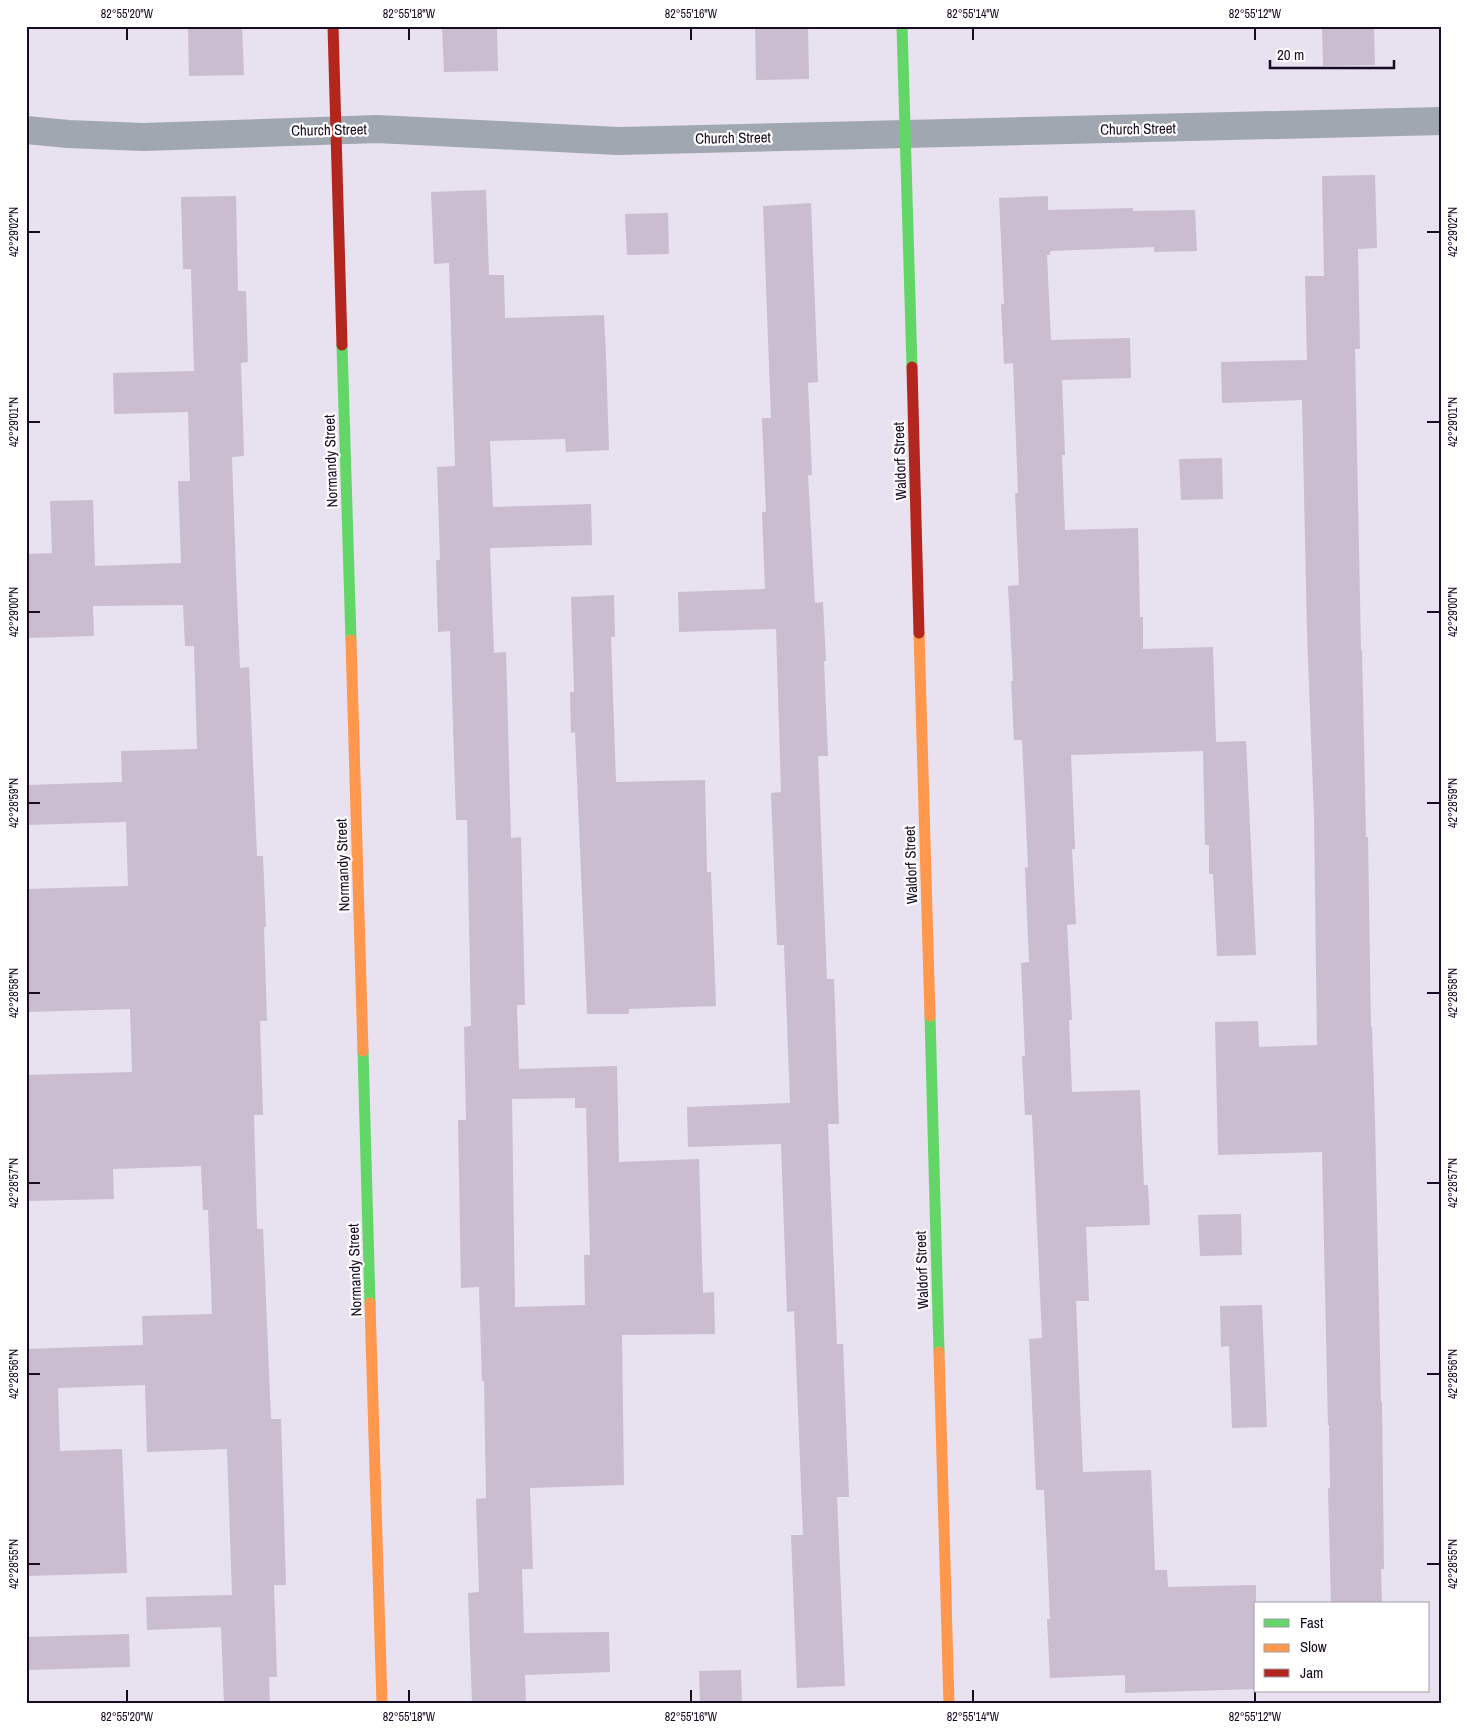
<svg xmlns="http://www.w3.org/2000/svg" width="1467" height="1730" viewBox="0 0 1467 1730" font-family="'Archivo Narrow',sans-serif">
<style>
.building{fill:#cabdcf;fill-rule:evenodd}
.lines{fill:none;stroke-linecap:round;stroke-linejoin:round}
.street{stroke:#a0a7b0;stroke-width:28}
.fast{stroke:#63d668;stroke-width:11}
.slow{stroke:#ff974d;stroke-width:11}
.jam{stroke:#b3261e;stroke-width:11}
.ticks{fill:none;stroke:#170c23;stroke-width:2}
.labels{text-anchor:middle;stroke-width:4.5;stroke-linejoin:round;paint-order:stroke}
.street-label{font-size:15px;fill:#170c23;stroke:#fff}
.neatline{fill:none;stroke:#170c23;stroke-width:2}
.ticks-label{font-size:12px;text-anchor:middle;fill:#170c23}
</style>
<rect width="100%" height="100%" fill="#e7e1f0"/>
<!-- building -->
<g class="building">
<path d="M188,26h54l2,49 -55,1z"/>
<path d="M442,26h55l1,45 -54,1z"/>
<path d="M755,26h53l1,53 -53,1z"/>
<path d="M1322,26h52l1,39 -52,1z"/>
<path d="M1375,175l2,73 -19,1 2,100h-5l6,301h1l4,187h2l3,190h1l3,94 6,281h1l2,167h-3l1,35h-51l-3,-116h2l-1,-63h-1l-6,-273 -104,3 -3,-133 43,-1 1,26 58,-2 -3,-227 -7,-186 -5,-232 -80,3 -1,-41 86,-2 -2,-84h19l-2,-100z"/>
<path d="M486,190l3,85h15l1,43 99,-3 2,41 3,94 -43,2 -1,-13 -75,2 3,66 98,-3 1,41 -102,3 4,105 12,-1 5,186 10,-1 4,168h-8l2,64 98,-3 2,96 80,-3 4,134 11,-1 1,42 -93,1 2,150 -94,3 3,81h-11l2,64 85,-1 1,40 -85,3 1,29h-54l-4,-111 11,-1 -3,-93 10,-1 -2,-117h-2l-3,-94 -18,1 -3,-168h8l-2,-93 7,-1 -4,-206h-11l-6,-189 -12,1 -2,-72h4l-3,-93 18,-1 -6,-203 -15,1 -3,-72zM575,1098v10h11l4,147h-6l1,50 -70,2 -3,-208z"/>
<path d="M236,196l2,95h8l2,71 -7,1 3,93 -12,1 4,116 4,95 9,-1 8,189h6l3,71h-2l3,94h-7l3,94h-9l3,114h6l8,190h10l5,166h-12l3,92h-8l1,27h-46l-3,-77 -74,3 -1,-33 86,-2 -5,-146 -80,3 -2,-67 -87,3 2,63 62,-2 5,124 -101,3v-227l117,-4 -1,-29 70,-2 -4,-104h-5l-2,-44 -88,3 1,30 -88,2v-126l106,-3 -2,-63 -104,3v-123l102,-3 -2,-64 -100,3v-40l96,-3 -1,-31 76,-2 -3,-103h-9l-2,-41 -90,1 1,30 -68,2v-84l26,-1 -2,-52 43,-1 2,66 86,-3 -3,-82h12l-2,-69 -74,2 -1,-41 81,-2 -3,-102h-8l-2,-72z"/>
<path d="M1048,196v14l85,-2v3l62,-1 2,41 -43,1v-5l-104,4v4h-3l4,85 79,-2 1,40 -69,2 3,75h-3l3,75 73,-2 2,89h3v32l70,-2 3,95 30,-1 10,214 -39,1 -4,-82h-4v-29h-4l-2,-94 -132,4 4,94h-3l4,75 -9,1 5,95h-3l3,72 68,-2 4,95h4l2,40 -64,2 3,74h-13l5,126 2,45 68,-2 4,100h12l1,17 88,-2v104l-131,4v-18l-75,3 -3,-59h3l-6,-129h-8l-7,-151 13,-1 -10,-223h-7l-3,-59h3l-4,-93 8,-1 -4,-94 3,-1 -6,-127h-8l-3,-59h2l-5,-95 11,-1 -4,-92h3l-5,-130 -9,1 -3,-60h3l-5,-106z"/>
<path d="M811,203l7,179 -10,1 4,92h-4l7,128 8,-1 3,59h-2l4,95h-10l9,223h7l5,145h-11l9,220h6l6,153h-12l8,189 -48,2 -6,-153h12l-9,-224 -7,1 -6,-168 -93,3 -1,-40 103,-4 -6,-158h-7l-6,-152 10,-1 -5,-163 -97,3 -1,-40 87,-3 -3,-77h4l-4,-94h9l-8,-212z"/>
<path d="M668,213l1,41 -42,1 -2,-41z"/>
<path d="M1222,458l1,41 -42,1 -2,-41z"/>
<path d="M614,595l1,42h-4l5,145 89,-2 2,92h4l5,134 -87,3v5h-42l-12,-282 -4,1 -1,-41h4l-3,-95z"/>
<path d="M1241,1214l1,41 -42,1 -2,-41z"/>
<path d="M1262,1305l5,122 -35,1 -3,-82 -8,1 -1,-41z"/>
<path d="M129,1634l1,33 -104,3v-33z"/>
<path d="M741,1670l1,34h-42l-1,-33z"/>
</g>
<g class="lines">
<!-- street -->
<path class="street" d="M26,130l42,4 75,3 234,-8 241,12 823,-20"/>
<!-- fast -->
<g class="fast">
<path d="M902,26l10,341"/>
<path d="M342,345l9,295"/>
<path d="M930,1016l9,336"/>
<path d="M363,1051l7,252"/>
</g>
<!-- slow -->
<g class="slow">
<path d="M919,633l11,383"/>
<path d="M351,640l12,411"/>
<path d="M370,1303l12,401"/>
<path d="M939,1352l10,352"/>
</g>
<!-- jam -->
<g class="jam">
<path d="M333,26l9,319"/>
<path d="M912,367l7,266"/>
</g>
</g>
<!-- ticks -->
<path class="ticks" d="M127,28v12M409,28v12M691,28v12M973,28v12M1255,28v12M28,232h12M1427,232h13M28,422h12M1427,422h13M28,612h12M1427,612h13M28,803h12M1427,803h13M28,993h12M1427,993h13M28,1183h12M1427,1183h13M28,1374h12M1427,1374h13M28,1564h12M1427,1564h13M127,1690v12M409,1690v12M691,1690v12M973,1690v12M1255,1690v12"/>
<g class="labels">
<!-- street labels -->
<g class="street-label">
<text transform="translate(1138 129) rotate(-1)" y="5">Church Street</text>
<text transform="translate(329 130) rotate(-1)" y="5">Church Street</text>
<text transform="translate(733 138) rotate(-1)" y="5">Church Street</text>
<text transform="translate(331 461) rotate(-92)" y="5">Normandy Street</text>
<text transform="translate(900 461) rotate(-92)" y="5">Waldorf Street</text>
<text transform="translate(343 865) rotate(-92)" y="5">Normandy Street</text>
<text transform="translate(911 865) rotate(-92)" y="5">Waldorf Street</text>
<text transform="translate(355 1270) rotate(-92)" y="5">Normandy Street</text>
<text transform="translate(922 1270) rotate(-92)" y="5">Waldorf Street</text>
</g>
</g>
<!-- border -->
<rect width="1467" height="1730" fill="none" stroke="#ffffff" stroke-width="55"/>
<!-- legend -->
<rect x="1254" y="1602" width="175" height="90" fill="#ffffff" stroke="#a29ea7"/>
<rect x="1264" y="1619" width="25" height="8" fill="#63d668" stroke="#a29ea7"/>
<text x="1300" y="1628" font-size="15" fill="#170c23">Fast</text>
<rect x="1264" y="1644" width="25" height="8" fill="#ff974d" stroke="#a29ea7"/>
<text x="1300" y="1652" font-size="15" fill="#170c23">Slow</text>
<rect x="1264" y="1669" width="25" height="8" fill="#b3261e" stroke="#a29ea7"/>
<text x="1300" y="1678" font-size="15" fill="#170c23">Jam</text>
<!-- scale -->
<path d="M1270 60v8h124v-8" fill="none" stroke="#170c23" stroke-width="2.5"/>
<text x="1277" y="60" font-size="15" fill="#170c23" stroke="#ffffff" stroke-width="4" paint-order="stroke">20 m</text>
<rect x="28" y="28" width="1412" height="1674" class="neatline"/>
<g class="ticks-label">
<text x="127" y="18">82°55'20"W</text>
<text x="409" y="18">82°55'18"W</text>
<text x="691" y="18">82°55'16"W</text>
<text x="973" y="18">82°55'14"W</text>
<text x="1255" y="18">82°55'12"W</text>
<text transform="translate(14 232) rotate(-90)" y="4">42°29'02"N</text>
<text transform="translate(1453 232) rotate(-90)" y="4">42°29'02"N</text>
<text transform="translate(14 422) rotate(-90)" y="4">42°29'01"N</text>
<text transform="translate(1453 422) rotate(-90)" y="4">42°29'01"N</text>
<text transform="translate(14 612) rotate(-90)" y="4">42°29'00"N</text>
<text transform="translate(1453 612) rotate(-90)" y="4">42°29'00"N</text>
<text transform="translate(14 803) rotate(-90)" y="4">42°28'59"N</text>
<text transform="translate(1453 803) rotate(-90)" y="4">42°28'59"N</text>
<text transform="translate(14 993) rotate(-90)" y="4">42°28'58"N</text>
<text transform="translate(1453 993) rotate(-90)" y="4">42°28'58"N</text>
<text transform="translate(14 1183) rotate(-90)" y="4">42°28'57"N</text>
<text transform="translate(1453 1183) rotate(-90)" y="4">42°28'57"N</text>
<text transform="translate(14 1374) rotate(-90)" y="4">42°28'56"N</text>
<text transform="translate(1453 1374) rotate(-90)" y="4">42°28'56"N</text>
<text transform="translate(14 1564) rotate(-90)" y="4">42°28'55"N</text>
<text transform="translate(1453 1564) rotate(-90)" y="4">42°28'55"N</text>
<text x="127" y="1721">82°55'20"W</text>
<text x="409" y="1721">82°55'18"W</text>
<text x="691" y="1721">82°55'16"W</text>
<text x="973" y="1721">82°55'14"W</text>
<text x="1255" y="1721">82°55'12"W</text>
</g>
</svg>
